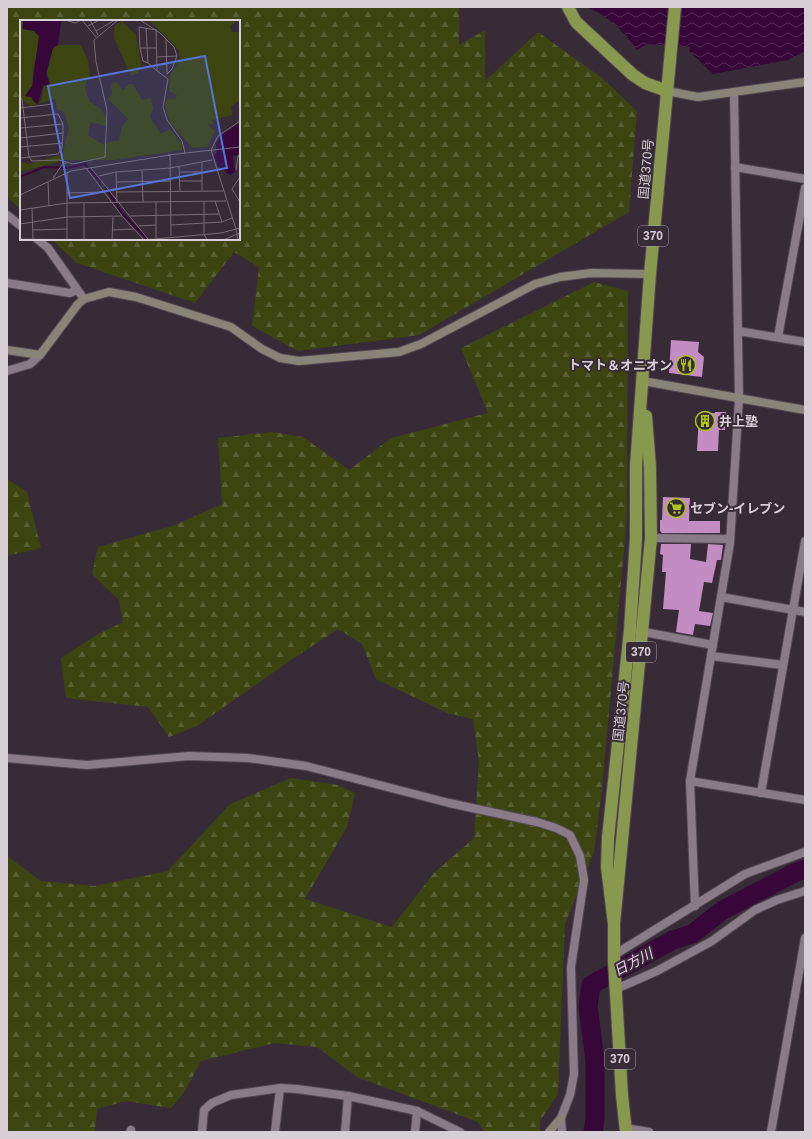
<svg xmlns="http://www.w3.org/2000/svg" width="812" height="1139" viewBox="0 0 812 1139" font-family="Helvetica,'Noto Sans JP',sans-serif">
<style>
.forest{fill:url(#forest-firs)}
.water{fill:url(#water-waves)}
.lines{fill:none;stroke-linecap:round;stroke-linejoin:round}
.river{stroke:#360738;stroke-width:19}
.building{fill:#c38cc3}
.street-casing{stroke:#534752;stroke-width:10}
.secondary-casing{stroke:#534752;stroke-width:10}
.highway-casing{stroke:#534752;stroke-width:14}
.street{stroke:#8a7b89;stroke-width:8}
.secondary{stroke:#8a8478;stroke-width:8}
.highway{stroke:#89984f;stroke-width:12}
.labels{text-anchor:middle;dominant-baseline:central;stroke-width:4;stroke-linejoin:round;paint-order:stroke}
.shield{fill:#382b38;stroke:#a79da7;stroke-width:1}
.shield-label{font-size:12px;font-weight:bold;fill:#d7ced6}
.street-label{font-size:13px;fill:#d7ced6;stroke:#382b38}
.poi-label{font-size:13px;font-weight:bold;fill:#d7ced6;stroke:#382b38;text-anchor:start}
.water-label{font-size:14px;font-style:italic;fill:#f8cbf8;stroke:#382b38}
.inset-river{fill:none;stroke:#360738;stroke-width:2}
.inset-road{fill:none;stroke:#786c77;stroke-width:1}
.view{fill:#5574d7;fill-opacity:0.15;stroke:#5574d7;stroke-width:2}
.inset-edge{fill:none;stroke:#d7ced6;stroke-width:2}
</style>
<defs>
<pattern id="forest-firs" width="22" height="20" patternUnits="userSpaceOnUse"><rect width="22" height="20" fill="#3c4510"/><path d="M5 1l3.5 6h-7zM16 11l3.5 6h-7z" fill="#575f32"/></pattern>
<pattern id="water-waves" width="16" height="10" patternUnits="userSpaceOnUse"><rect width="16" height="10" fill="#360738"/><path d="M0 5q4-4 8 0t8 0" fill="none" stroke="#522a54"/></pattern>
</defs>
<rect width="100%" height="100%" fill="#382b38"/>
<g class="forest">
<polygon points="7,7 459,7 459,45 485,30 485,81 538,32 602,78 637,111 629,212 419,335 298,351 252,326 259,267 234,252 195,303 77,263 51,239 239,239 239,21 21,21 21,210 7,196"/>
<polygon points="594,282 628,291 627,517 602,788 594,852 565,924 558,1094 540,1121 540,1132 485,1132 478,1122 357,1077 317,1047 275,1043 201,1061 183,1094 171,1108 126,1101 97,1109 95,1132 7,1132 7,856 41,881 94,886 168,871 230,804 291,778 338,785 355,793 347,827 305,899 392,927 434,873 474,838 479,762 473,719 447,713 376,679 362,644 338,629 288,662 197,726 169,737 148,707 66,698 61,658 98,634 123,622 119,600 92,574 98,547 175,525 222,504 218,438 272,432 303,437 349,470 391,438 488,413 461,348"/>
<polygon points="7,479 27,492 41,548 7,556"/>
</g>
<path class="water" d="M586 7H805V51L788 60 713 74 689 51 690 47 647 44 637 50C623 30 608 16 586 7Z"/>
<g class="lines">
<polyline class="river" points="593,1132 595,1119 595,1061 588,1006 591,985 673,940 692,934 723,910 794,873 805,869"/>
</g>
<g class="building">
<polygon points="671,340 699,342 698,352 704,357 702,377 669,373"/>
<polygon points="715,412 726,412 725,430 719,430 718,451 697,451 699,413 715,413"/>
<polygon points="663,497 690,498 689,521 720,521 720,533 662,533 660,531 660,520 662,520"/>
<polygon points="661,544 691,544 690,559 706,562 708,544 723,545 721,560 717,560 712,583 704,582 699,611 713,613 710,626 695,624 693,635 676,632 679,610 663,609 666,572 662,572 663,555 660,554"/>
</g>
<g class="lines">
<defs>
<g id="street">
<polyline points="735,167 805,179"/>
<polyline points="7,215 21,226"/>
<polyline points="37,239 48,248 84,299"/>
<polyline points="7,283 70,293 77,290"/>
<polyline points="738,331 805,342"/>
<polyline points="778,337 805,188"/>
<polyline points="7,371 30,364 40,355"/>
<polyline points="651,538 730,539"/>
<polyline points="721,597 805,612"/>
<polyline points="644,632 713,645"/>
<polyline points="711,656 783,665"/>
<polyline points="7,758 87,765 189,756 248,758 306,766 449,803 537,822 556,828 570,835 580,856 584,880 571,967 574,1074 570,1095 561,1118 562,1132"/>
<polyline points="690,781 805,800"/>
<polyline points="761,793 805,541"/>
<polyline points="695,906 690,781 730,543 739,399 734,92"/>
<polyline points="614,955 745,874 805,852"/>
<polyline points="616,989 657,971 712,941 755,910 777,900 805,891"/>
<polyline points="625,1128 649,1132"/>
<polyline points="130,1132 131,1130"/>
<polyline points="202,1132 204,1110 212,1103 231,1095 280,1088 297,1089 348,1096 417,1111 460,1132"/>
<polyline points="275,1132 280,1088"/>
<polyline points="345,1132 348,1096"/>
<polyline points="415,1132 417,1111"/>
<polyline points="771,1132 805,938"/>
</g>
<g id="secondary">
<polyline points="667,91 698,97 805,82"/>
<polyline points="7,350 40,355 78,304 84,299 109,292 136,297 231,327 262,349 280,358 299,361 399,352 421,344 535,284 560,277 591,273 650,274"/>
<polyline points="643,381 805,410"/>
<polyline points="549,1132 561,1118"/>
</g>
<g id="highway">
<polyline points="568,7 576,22 633,75 645,83 667,91"/>
<polyline points="614,924 607,867 608,838 630,630 636,538 636,466 650,274 675,7"/>
<polyline points="626,1132 622,1095 614,961 614,924 651,538 650,467 646,416"/>
</g>
</defs>
<use href="#street" class="street-casing"/>
<use href="#secondary" class="secondary-casing"/>
<use href="#highway" class="highway-casing"/>
<use href="#street" class="street"/>
<use href="#secondary" class="secondary"/>
<use href="#highway" class="highway"/>
</g>
<defs>
<symbol id="restaurant-ring" viewBox="-11 -11 22 22"><circle r="9.5" fill="#382b38" stroke="#acc612" stroke-width="1.5"/><path d="M-5-6h1v4h1v-4h1v4h1v-4h1v5L-1.5 .5V6h-2V.5L-5-1ZM5-6V6H3V1.5H1.5Q1.5-4 5-6Z" fill="#acc612"/></symbol>
<symbol id="building-ring" viewBox="-11 -11 22 22"><circle r="9.5" fill="#382b38" stroke="#acc612" stroke-width="1.5"/><path d="M-4-6H4V6H1V3H-1V6H-4ZM-2.5-4.3h1.7v1.8h-1.7ZM.8-4.3h1.7v1.8H.8ZM-2.5-1h1.7V.8h-1.7ZM.8-1h1.7V.8H.8Z" fill="#acc612"/></symbol>
<symbol id="supermarket-ring" viewBox="-11 -11 22 22"><circle r="9.5" fill="#382b38" stroke="#acc612" stroke-width="1.5"/><path d="M-6-5.5h2.5l.6 2H6L4.5 2H-2.5L-4.4-4H-6ZM-1.5 3.2a1.3 1.3 0 1 0 .1 0ZM3 3.2a1.3 1.3 0 1 0 .1 0Z" fill="#acc612"/></symbol>
</defs>
<g fill-rule="evenodd">
<use href="#restaurant-ring" x="675" y="354" width="22" height="22"/>
<use href="#building-ring" x="694" y="410" width="22" height="22"/>
<use href="#supermarket-ring" x="665" y="497" width="22" height="22"/>
</g>
<g class="labels">
<g class="shield">
<rect x="638" y="226" width="30" height="20" rx="3"/>
<rect x="626" y="642" width="30" height="20" rx="3"/>
<rect x="605" y="1049" width="30" height="20" rx="3"/>
</g>
<g class="shield-label">
<text x="653" y="236">370</text>
<text x="641" y="652">370</text>
<text x="620" y="1059">370</text>
</g>
<g class="street-label">
<text transform="translate(646 169) rotate(-85)">国道370号</text>
<text transform="translate(621 711) rotate(-84)">国道370号</text>
</g>
<g class="poi-label">
<text x="672" y="365" text-anchor="end">トマト＆オニオン</text>
<text x="719" y="421">井上塾</text>
<text x="690" y="508">セブン-イレブン</text>
</g>
<g class="water-label">
<text transform="translate(633 962) rotate(-28)">日方川</text>
</g>
</g>
<g transform="translate(20 20)">
<rect width="220" height="220" fill="#382b38"/>
<path d="M1 0 4 2 3 8 14 11 19 16 20 23 13 50V66L5 76 11 77 15 83 21 81 24 66 30 63 27 53 33 28 38 25H61L68 41 70 56 65 65 66 73 70 82 81 89 86 97V106L70 102 68 115 82 124 99 120 102 106 108 99 88 79 92 75 91 64 96 62 103 70 109 64H113L122 80 131 78 133 89 130 97 141 114 150 109 162 125V130L93 140H45L0 152V142L9 144 40 135 43 132 49 108 44 92 37 89 35 79 10 86 0 77ZM129 0H218L210 6 212 12H220V81L211 86 212 95 192 100 194 104 188 105 195 111 187 127 173 128 150 103 145 86 147 79H155L157 75 149 71 151 54 160 40 159 30ZM102 1 116 15 121 45 118 53 111 56 94 18V7Z" fill="#3c4510"/>
<path d="M3 0 44 1 41 2 38 25 33 28 26 54 30 64 23 66 18 84 15 83 11 77 5 76 12 66 19 16 14 11 3 9ZM220 103V134L213 136 215 152 210 155 198 146 194 136 197 132 196 125 200 116Z" fill="#360738"/>
<path class="inset-river" d="M0 157 24 147 47 148 65 144 81 162M85 167 102 193 127 219"/>
<path class="inset-road" d="M45 0 55 3 61 0M62 0 76 17M70 0 76 11M120 0 140 13 154 27 157 36 137 37M68 6 79 0M126 8 128 43 137 51M136 9 137 51 148 59 143 87 147 100 162 121 165 133M78 15 76 11 95 0M146 19 147 54M120 28 119 7 136 10M128 43 123 41 120 28H136M147 54 152 49 157 36M0 78 2 79 9 137 12 141 39 140 53 144 85 137 87 90 76 42 74 20 98 0M0 88 33 84M0 98 38 94 43 104V113L42 128 38 134 0 138M0 108 43 104M0 118 43 113M0 127 43 123M191 130 216 209 220 208M191 130 198 116 220 101M148 135 220 127M150 135 151 216M182 142V171M159 147 160 171M71 148 128 219M216 150 218 136 220 135M122 151 123 182M47 152V219M96 152 97 182M160 152H182M79 156 96 152 150 148 192 140M220 157 212 169 220 182M33 158 42 145 46 143M160 161H182M28 162 29 186M96 162 150 161M97 172 203 171M47 173 85 172M0 175 51 151 150 135M184 181V214L187 220M195 181 202 202 212 198M136 182V218M64 183V220M12 188 13 219M0 190 47 183 206 181M102 196 124 220M110 196 199 194M0 204 47 197 102 196 66 148M151 205 202 202M119 206 136 205M13 210 47 209M92 210 114 209M0 219 69 220M92 220 93 197M124 220 201 213 216 209 218 220M203 220 220 213"/>
<path class="view" d="M185 36 207 148 50 178 28 66Z"/>
<rect width="220" height="220" class="inset-edge"/>
</g>
<rect width="812" height="1139" fill="none" stroke="#d7ced6" stroke-width="16"/>
</svg>
